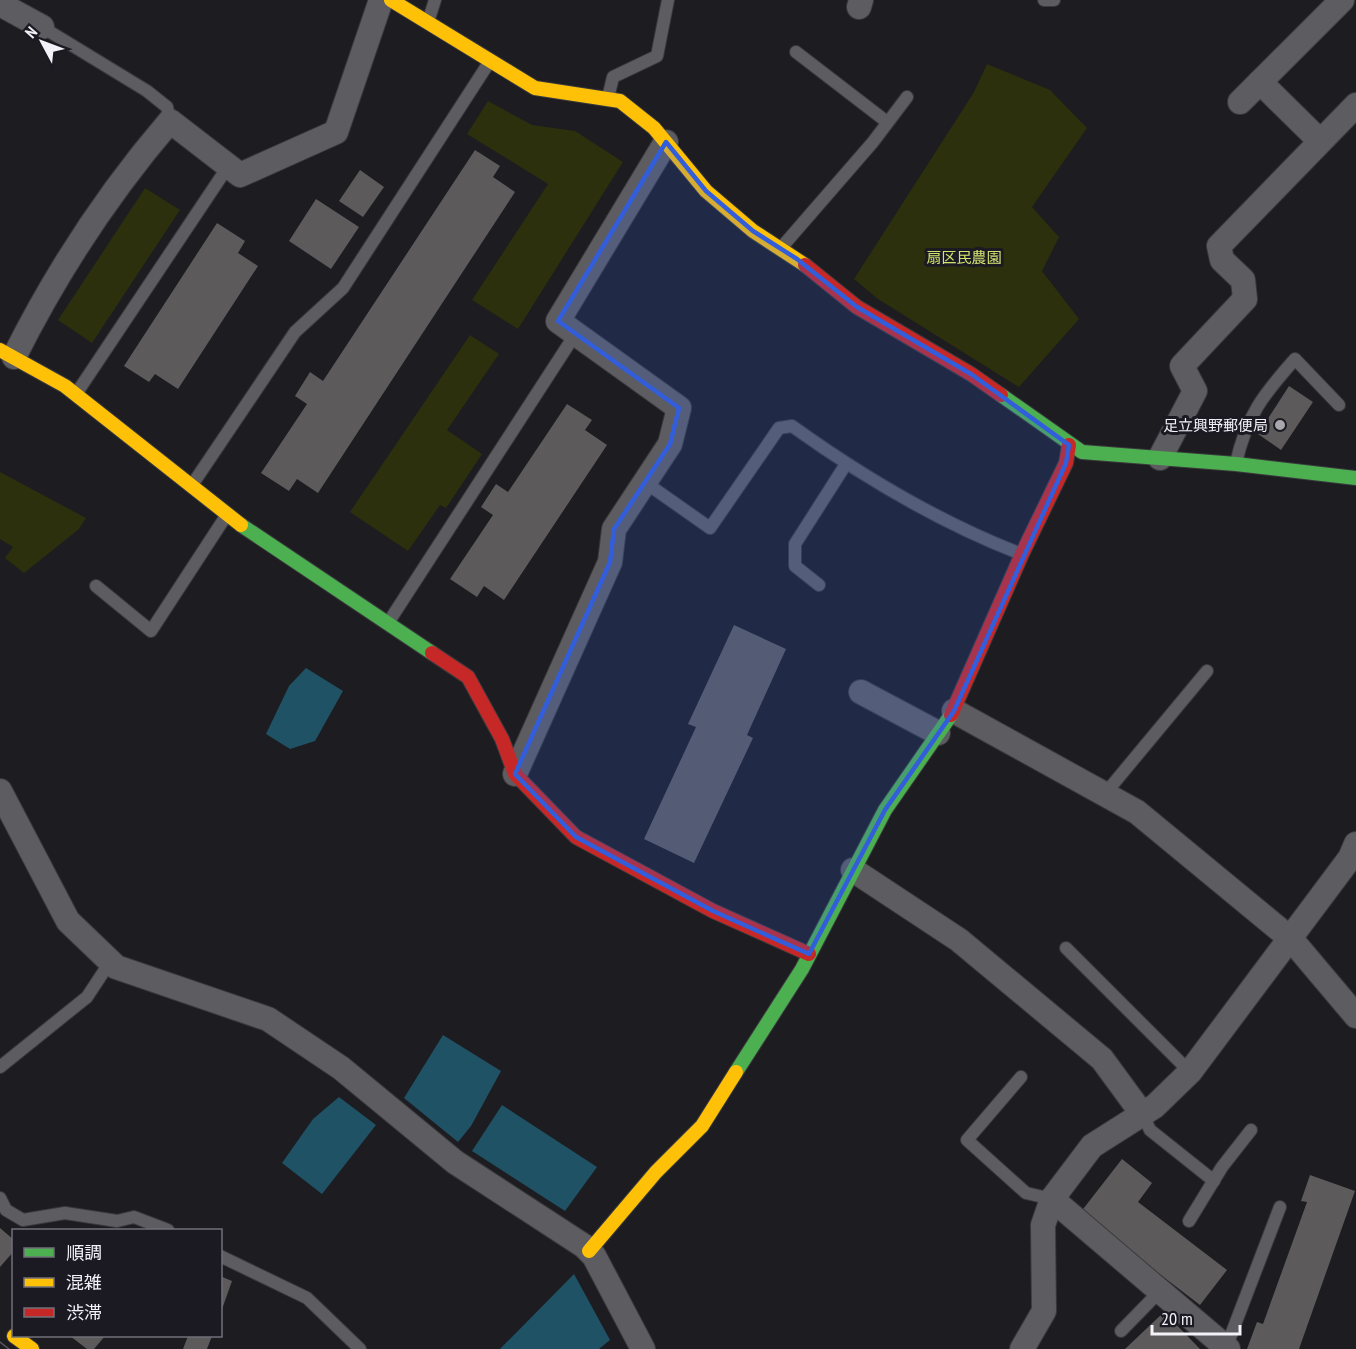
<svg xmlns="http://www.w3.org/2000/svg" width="1356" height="1349" viewBox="0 0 1356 1349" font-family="'PT Sans Narrow','Noto Sans JP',sans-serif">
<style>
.green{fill:#2c300d}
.water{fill:#205265}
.building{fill:#5d5a5b}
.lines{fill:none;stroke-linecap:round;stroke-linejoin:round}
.lane-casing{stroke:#3a3a3d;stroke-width:14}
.street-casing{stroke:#3a3a3d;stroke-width:26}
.fast-casing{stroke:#3a3a3d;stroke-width:16}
.slow-casing{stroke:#3a3a3d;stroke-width:16}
.jam-casing{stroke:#3a3a3d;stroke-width:16}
.lane{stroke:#5d5d61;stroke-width:12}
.street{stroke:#5d5d61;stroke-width:24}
.fast{stroke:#4caf50;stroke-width:14}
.slow{stroke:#ffc107;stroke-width:14}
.jam{stroke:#c62828;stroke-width:14}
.tram{stroke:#58585d;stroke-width:1.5}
.marked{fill:#325edb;fill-opacity:0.2;stroke:#325edb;stroke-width:4.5;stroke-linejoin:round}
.poi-dot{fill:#a8a7ad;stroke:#1b1a23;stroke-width:2}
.labels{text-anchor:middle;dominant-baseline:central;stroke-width:6;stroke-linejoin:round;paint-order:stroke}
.park-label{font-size:15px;fill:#d3e371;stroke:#1b1a23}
.poi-label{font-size:15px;fill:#f3f2f9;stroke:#1b1a23;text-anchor:end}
</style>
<rect width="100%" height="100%" fill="#1c1c21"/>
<g class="green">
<polygon points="987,64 1050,90 1087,128 1032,207 1059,237 1042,271 1079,319 1019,387 878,299 854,279 974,92"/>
<polygon points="488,101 532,125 575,131 623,162 518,329 472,300 548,184 467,134"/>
<polygon points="145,188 180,210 92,343 58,320"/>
<polygon points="470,335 499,354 447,430 482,454 446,508 440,505 408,551 350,512"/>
<polygon points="0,472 86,518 79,529 24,573 5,558 13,547 0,539"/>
</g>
<g class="water">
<polygon points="306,668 343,691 315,741 290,749 266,734 289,686"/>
<polygon points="443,1035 501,1071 471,1126 458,1142 404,1098"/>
<polygon points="339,1097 376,1125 322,1194 282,1163 313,1119"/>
<polygon points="502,1105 597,1167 565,1211 472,1151"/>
<polygon points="574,1274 610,1340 599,1349 500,1349"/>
</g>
<g class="building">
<polygon points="475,150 500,166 493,177 515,192 318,493 297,479 289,491 261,473 307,404 295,396 310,372 323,381"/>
<polygon points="360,170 384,187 363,217 339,201"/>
<polygon points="316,199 359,227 331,269 289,241"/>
<polygon points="217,223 245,241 238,253 258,266 178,389 155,374 149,382 124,366"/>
<polygon points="1289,386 1313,402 1281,450 1258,434"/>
<polygon points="567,404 592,420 585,430 607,445 504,600 484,586 477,597 450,579 493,515 481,507 496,484 508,492"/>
<polygon points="734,625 786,649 747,735 753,738 694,863 644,839 696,727 688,724"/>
<polygon points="1122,1159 1152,1183 1138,1202 1227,1270 1200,1305 1080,1213"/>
<polygon points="1310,1175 1355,1191 1299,1349 1247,1349 1257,1322 1263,1324 1307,1202 1301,1201"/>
<polygon points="0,1228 14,1240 14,1251 0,1267"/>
<polygon points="220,1276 232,1281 221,1312 220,1312"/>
<polygon points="1164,1312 1200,1349 1125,1349"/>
<polygon points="70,1336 105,1336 94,1349 87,1349"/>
<polygon points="188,1336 212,1336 207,1349 183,1349"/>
</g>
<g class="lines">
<defs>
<g id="lane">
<polyline points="1044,0 1054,0"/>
<polyline points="428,22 435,0"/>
<polyline points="42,27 147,91 167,107 170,121"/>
<polyline points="796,52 887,122"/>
<polyline points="608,98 613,77 657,56 668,0"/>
<polyline points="781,248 873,142 907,97"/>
<polyline points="76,394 227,168"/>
<path d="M1236 463C1247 415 1263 395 1295 359L1339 405"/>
<path d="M646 483 710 528 779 428 792 426C863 477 939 522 1021 554"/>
<polyline points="192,485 295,332 343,288 490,61"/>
<polyline points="819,585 795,566 795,544 846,464"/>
<polyline points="96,586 151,631 226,516"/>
<polyline points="388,623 576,333"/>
<polyline points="1104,795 1207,671"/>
<polyline points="1066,948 1190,1072"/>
<polyline points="0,1067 87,997 110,962"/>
<polyline points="1021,1077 967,1140 1026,1193 1052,1199"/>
<polyline points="1143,1115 1150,1130 1214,1181"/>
<polyline points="0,1198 6,1210 23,1220 65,1213 117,1221 134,1217 168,1230"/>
<polyline points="1189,1221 1222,1167 1251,1130"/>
<polyline points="220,1256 307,1298 360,1349"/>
<polyline points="1121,1331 1161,1290"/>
<polyline points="1226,1348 1280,1207"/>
</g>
<g id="street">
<polyline points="0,4 42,27"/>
<polyline points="859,7 861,0"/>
<polyline points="1260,82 1320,141"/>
<polyline points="1240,102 1342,0"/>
<path d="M14 357C56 273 109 192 170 121L240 175 336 132 381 0"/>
<polyline points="1160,458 1195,391 1182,366 1245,299 1243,280 1222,260 1219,246 1356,105"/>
<polyline points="861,692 938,733"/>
<polyline points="954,711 1137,812 1291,939 1356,1016"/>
<polyline points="515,774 610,562 614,529 670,444 679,408 558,321 666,142"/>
<polyline points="0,791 68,921 116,967 268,1019 341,1068 455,1162 584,1246 594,1256 643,1349"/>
<polyline points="853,870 959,940 1102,1059 1143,1115"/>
<polyline points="1052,1199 1228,1349"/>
<polyline points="1022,1349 1044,1311 1043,1225 1052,1199 1092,1146 1155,1106 1190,1072 1350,858 1356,844"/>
</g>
<g id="fast">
<polyline points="1001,395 1082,452 1236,464 1356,478"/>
<polyline points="241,525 432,653"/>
<polyline points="736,1072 802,969 885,810 951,715"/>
</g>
<g id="slow">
<polyline points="391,0 535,88 620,101 654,128 706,191 753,231 805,265"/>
<polyline points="0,350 65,386 241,525"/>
<polyline points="589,1251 656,1172 702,1126 736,1072"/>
<polyline points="14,1336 32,1349"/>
</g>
<g id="jam">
<polyline points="805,265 857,307 971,374 1001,395"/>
<polyline points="432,653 468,677 502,739 515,774 576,837 713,911 809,954"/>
<polyline points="951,715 1022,554 1066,463 1069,445"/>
</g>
</defs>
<use href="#lane" class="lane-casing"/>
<use href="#street" class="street-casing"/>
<use href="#fast" class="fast-casing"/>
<use href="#slow" class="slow-casing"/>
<use href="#jam" class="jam-casing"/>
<use href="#lane" class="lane"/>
<use href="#street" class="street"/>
<use href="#fast" class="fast"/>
<use href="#slow" class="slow"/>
<use href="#jam" class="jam"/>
<polyline class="tram" points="0,1342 9,1349"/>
</g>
<path class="marked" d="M666 142 706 191 753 231 797 259 857 307 971 374 1069 445 1066 463 954 711 885 810 809 954 713 911 576 837 515 774 610 562 614 529 670 444 679 408 558 321Z"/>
<circle class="poi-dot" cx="1280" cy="425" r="6"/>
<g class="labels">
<g class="park-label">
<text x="964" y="257">扇区民農園</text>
</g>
<g class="poi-label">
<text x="1268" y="425">足立興野郵便局</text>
</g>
</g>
<rect x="12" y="1229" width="210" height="108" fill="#1b1a23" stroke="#717079" stroke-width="1.5"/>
<rect x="24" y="1248" width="30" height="9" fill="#4caf50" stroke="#717079" stroke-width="1.5"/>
<text x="66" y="1259" font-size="18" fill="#f3f2f9">順調</text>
<rect x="24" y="1278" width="30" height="9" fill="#ffc107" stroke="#717079" stroke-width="1.5"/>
<text x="66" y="1289" font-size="18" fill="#f3f2f9">混雑</text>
<rect x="24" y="1308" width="30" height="9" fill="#c62828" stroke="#717079" stroke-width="1.5"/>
<text x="66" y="1319" font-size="18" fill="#f3f2f9">渋滞</text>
<g transform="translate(42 42) rotate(311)" stroke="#1b1a23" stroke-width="4.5" paint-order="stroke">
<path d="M0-4.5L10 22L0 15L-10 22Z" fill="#f3f2f9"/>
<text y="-9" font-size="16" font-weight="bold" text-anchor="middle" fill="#f3f2f9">N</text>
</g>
<path d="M1152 1325v9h88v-9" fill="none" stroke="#f3f2f9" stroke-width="3"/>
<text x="1161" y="1325" font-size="18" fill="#f3f2f9" stroke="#1b1a23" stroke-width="4.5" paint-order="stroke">20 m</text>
</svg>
